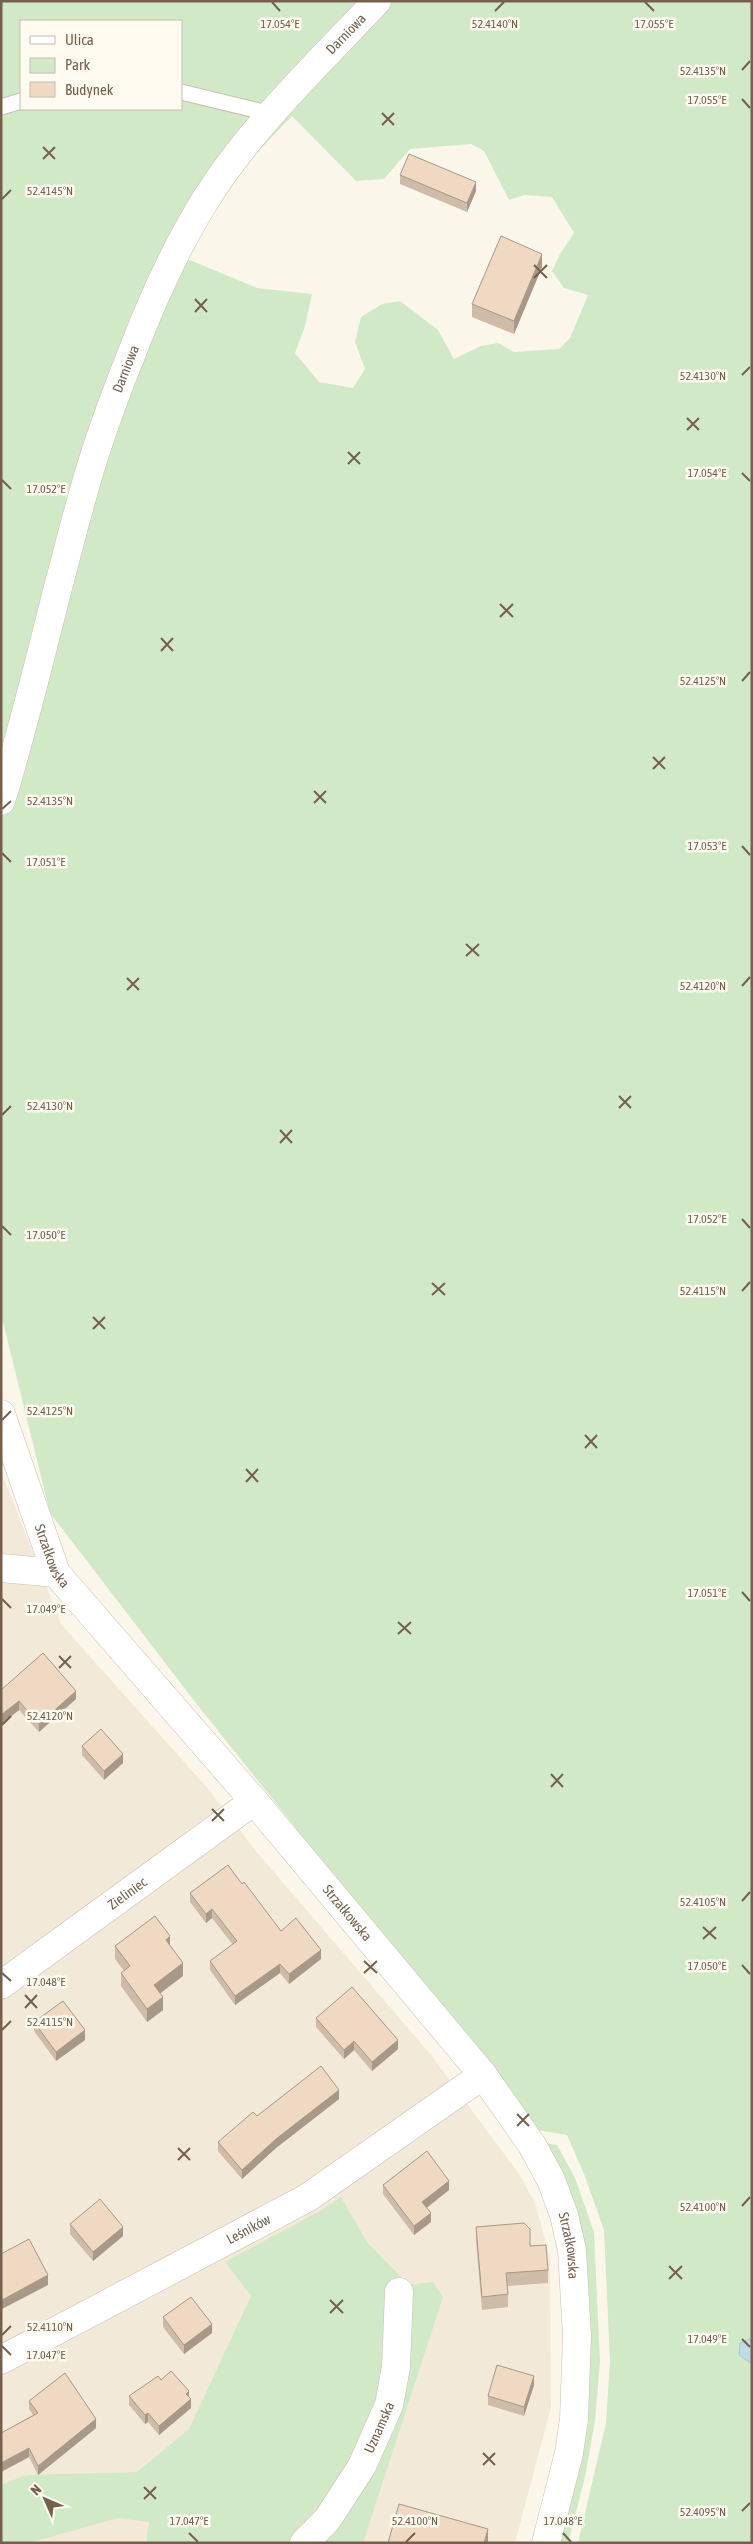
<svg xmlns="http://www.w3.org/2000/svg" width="753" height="2544" viewBox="0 0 753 2544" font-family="'Asap Condensed',sans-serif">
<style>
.residential{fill:#f3e9d8}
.green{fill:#d2e9c8;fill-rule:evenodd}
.water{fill:#bfdbe4;stroke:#a5cad6}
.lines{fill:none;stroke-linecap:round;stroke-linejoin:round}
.lane-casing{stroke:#cdbfb0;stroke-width:17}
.street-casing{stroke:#cdbfb0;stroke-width:29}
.lane{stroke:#fff;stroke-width:15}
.street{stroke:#fff;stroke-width:28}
.wall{fill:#cebba8}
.shaded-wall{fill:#a79888}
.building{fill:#efd9c3;stroke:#a79888}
.ticks{fill:none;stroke:#75604e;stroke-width:2}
.labels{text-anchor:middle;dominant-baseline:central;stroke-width:5;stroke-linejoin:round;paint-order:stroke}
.street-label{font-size:14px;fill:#75604e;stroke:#fefaf0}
.ticks-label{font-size:12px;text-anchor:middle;fill:#75604e;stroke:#fefaf0;stroke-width:5;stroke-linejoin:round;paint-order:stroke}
</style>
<rect width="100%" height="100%" fill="#fbf6ea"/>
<polygon class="residential" points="1,1471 61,1624 210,1791 255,1850 431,2055 519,2174 535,2203 550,2258 551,2407 515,2543 1,2543"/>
<g class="green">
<path d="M1 1H752V2338L740 2343 739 2355 752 2364V2543H578L606 2423 610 2361 604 2230 584 2174 567 2135 537 2130 199 1707 50 1513 1 1314ZM21 21H181V109H21ZM292 116 356 181 384 179 410 149 471 144 484 151 509 200 525 195 552 197 574 233 560 254 552 271 564 288 588 295 570 338 559 349 514 352 498 343 481 346 454 359 438 330 400 301 382 304 361 317 355 342 365 369 353 388 319 382 295 353 305 326 312 294 257 288 185 258 209 216 250 160Z"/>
<polygon points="545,2143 557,2145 575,2178 594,2232 600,2362 595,2421 585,2477 568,2543 557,2543 585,2412"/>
<polygon points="341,2197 367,2242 409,2285 433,2282 443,2297 363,2543 146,2543 149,2522 118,2518 29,2543 1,2543 1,2485 26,2475 137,2472 189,2429 251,2296 225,2262 320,2211"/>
</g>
<polygon class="water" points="752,2338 752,2364 739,2355 740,2343"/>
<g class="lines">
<defs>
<g id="lane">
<polyline points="181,92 272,114"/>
<polyline points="1,107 21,101"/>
</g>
<g id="street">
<path id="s1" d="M1 801C33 697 55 591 85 487 98 440 115 395 133 350 153 298 176 247 206 199 252 126 318 64 377 1"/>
<path id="s2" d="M1 1414 56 1573 254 1801 483 2075 532 2145 551 2180 564 2215 572 2250 577 2336 574 2419 569 2453 546 2543"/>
<polyline points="1,1568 56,1573"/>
<path id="s3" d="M1 1985 254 1801"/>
<path id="s4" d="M1 2360 307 2198 483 2075"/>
<path id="s5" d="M304 2543 327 2520 362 2466 389 2405 396 2367 399 2292"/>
</g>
</defs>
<use href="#lane" class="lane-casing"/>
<use href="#street" class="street-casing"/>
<use href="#lane" class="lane"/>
<use href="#street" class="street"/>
</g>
<g class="wall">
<polygon points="400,175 476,191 467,212 400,184"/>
<polygon points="542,267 514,334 472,317 472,304"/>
<polygon points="1,1690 76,1699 39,1732 19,1710 1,1724"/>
<polygon points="82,1746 123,1763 104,1780 82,1755"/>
<polygon points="242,1884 281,1931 321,1959 289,1984 280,1973 235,2005 210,1970 210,1961 233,1945 212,1918 206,1923 190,1902 190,1893"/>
<polygon points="115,1946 170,1946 183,1976 160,1993 163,2010 147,2022 121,1986 121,1973 124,1971 115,1959"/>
<polygon points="316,2018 398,2049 372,2071 354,2050 344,2059 316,2027"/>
<polygon points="34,2022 85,2040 56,2061 34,2031"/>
<polygon points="339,2099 276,2148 242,2179 218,2151 218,2142 257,2116"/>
<polygon points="383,2185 449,2190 427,2208 431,2222 414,2235 383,2194"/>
<polygon points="70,2224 123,2236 93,2261 70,2234"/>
<polygon points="476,2227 530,2246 548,2270 548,2283 508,2286 508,2307 482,2310 476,2241"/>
<polygon points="163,2317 212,2333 184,2354 163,2327"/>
<polygon points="161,2380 189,2397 191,2408 159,2435 148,2422 145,2424 129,2405 129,2396"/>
<polygon points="534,2385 524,2416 488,2405 488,2396"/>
<polygon points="29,2401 96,2428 38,2475 29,2457 1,2472 1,2433 33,2415 29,2409"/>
</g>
<g class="shaded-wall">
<polygon points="476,182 476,191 467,212 467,203"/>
<polygon points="542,254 542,267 514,334 514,321"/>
<polygon points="76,1691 76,1699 39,1732 39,1724"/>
<polygon points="19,1701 19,1710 1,1724 1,1715"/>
<polygon points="123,1754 123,1763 104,1780 104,1771"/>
<polygon points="212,1909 212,1918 206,1923 206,1914"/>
<polygon points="170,1936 170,1949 166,1940"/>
<polygon points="321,1950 321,1959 289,1984 289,1974"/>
<polygon points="183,1963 183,1976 154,1998 154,1985"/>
<polygon points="280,1964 280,1973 235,2005 235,1996"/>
<polygon points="163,1997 163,2010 147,2022 147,2009"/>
<polygon points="85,2030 85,2040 56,2061 56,2052"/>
<polygon points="398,2040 398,2049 372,2071 372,2062"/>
<polygon points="354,2041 354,2050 344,2059 344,2050"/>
<polygon points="339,2090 339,2099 276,2148 242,2179 242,2170 276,2139"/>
<polygon points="449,2181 449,2190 422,2211 422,2202"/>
<polygon points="431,2213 431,2222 414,2235 414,2226"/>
<polygon points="123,2227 123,2236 93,2261 93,2252"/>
<polygon points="48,2275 48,2285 2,2309 2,2300"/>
<polygon points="212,2324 212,2333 184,2354 184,2345"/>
<polygon points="534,2376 534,2385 524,2416 524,2407"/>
<polygon points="189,2391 189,2400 191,2399 191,2408 159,2435 159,2426"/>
<polygon points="148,2413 148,2422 145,2424 145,2415"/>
<polygon points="96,2419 96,2428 38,2475 38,2466"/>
<polygon points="29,2448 29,2457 1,2472 1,2463"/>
<polygon points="488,2529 488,2542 484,2543"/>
</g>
<g class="building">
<polygon points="409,154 476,182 467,203 400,175"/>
<polygon points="501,236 542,254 514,321 472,304"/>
<polygon points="43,1653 76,1691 39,1724 19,1701 1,1715 1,1690"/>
<polygon points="101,1729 123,1754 104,1771 82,1746"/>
<polygon points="228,1865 242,1884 244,1882 281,1931 296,1918 321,1950 289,1974 280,1964 235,1996 210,1961 237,1941 212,1909 206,1914 190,1893"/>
<polygon points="155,1916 170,1936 166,1940 183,1963 154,1985 163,1997 147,2009 121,1973 130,1966 115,1946"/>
<polygon points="352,1987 398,2040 372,2062 354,2041 344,2050 316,2018"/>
<polygon points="63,2001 85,2030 56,2052 34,2022"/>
<polygon points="321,2066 339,2090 276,2139 242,2170 218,2142 253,2112 257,2116"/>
<polygon points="427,2151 449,2181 422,2202 431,2213 414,2226 383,2185"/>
<polygon points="100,2199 123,2227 93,2252 70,2224"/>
<polygon points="524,2223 530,2229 530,2246 546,2245 548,2270 506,2273 508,2294 482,2297 476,2227"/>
<polygon points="29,2239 48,2275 2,2300 1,2298 1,2254"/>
<polygon points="191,2297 212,2324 184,2345 163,2317"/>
<polygon points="497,2365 534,2376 524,2407 488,2396"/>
<polygon points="171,2371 189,2391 186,2394 191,2399 159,2426 148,2413 145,2415 129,2396 158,2376 161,2380"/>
<polygon points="65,2373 96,2419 38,2466 29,2448 1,2463 1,2433 38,2413 29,2401"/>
<polygon points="399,2504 488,2529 484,2543 388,2543"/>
</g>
<path class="ticks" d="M272 2 280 11M645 2 654 11M495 11 504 2M742 70 750 61M742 99 750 108M382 113 394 125M382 125 394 113M43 147 55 159M43 159 55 147M2 199 11 190M534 265 547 278M534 278 547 265M195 299 207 312M195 312 207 299M742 375 750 367M687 418 699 430M687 430 699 418M348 452 360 464M348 464 360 452M742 473 750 481M2 480 11 489M500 604 513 617M500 617 513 604M161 638 173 651M161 651 173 638M742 681 750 672M653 757 665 769M653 769 665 757M314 791 326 803M314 803 326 791M2 809 11 801M742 846 750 855M2 853 11 862M466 944 479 956M466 956 479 944M127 978 139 990M742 986 750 977M127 990 139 978M619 1096 631 1108M619 1108 631 1096M2 1115 11 1106M280 1130 292 1143M280 1143 292 1130M742 1219 750 1228M2 1226 11 1235M432 1283 445 1295M742 1291 750 1282M432 1295 445 1283M93 1317 105 1329M93 1329 105 1317M2 1420 11 1411M585 1435 597 1448M585 1448 597 1435M246 1469 258 1482M246 1482 258 1469M742 1592 750 1601M2 1599 11 1608M398 1622 411 1634M398 1634 411 1622M59 1656 71 1668M59 1668 71 1656M2 1725 11 1716M551 1774 563 1787M551 1787 563 1774M212 1809 224 1821M212 1821 224 1809M742 1901 750 1892M703 1927 716 1939M703 1939 716 1927M364 1961 377 1973M742 1965 750 1974M2 1973 11 1981M364 1973 377 1961M25 1995 37 2008M25 2008 37 1995M2 2030 11 2021M517 2114 529 2126M517 2126 529 2114M178 2148 190 2160M178 2160 190 2148M742 2206 750 2197M669 2266 682 2279M669 2279 682 2266M330 2300 343 2313M330 2313 343 2300M2 2335 11 2326M742 2339 750 2347M2 2346 11 2355M483 2453 495 2465M483 2465 495 2453M144 2487 156 2499M144 2499 156 2487M742 2511 750 2503M189 2533 198 2542M563 2533 571 2542M406 2542 415 2533"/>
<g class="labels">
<g class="street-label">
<text stroke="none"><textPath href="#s1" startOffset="855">Darniowa</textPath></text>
<text stroke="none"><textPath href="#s1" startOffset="450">Darniowa</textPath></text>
<text stroke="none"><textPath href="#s2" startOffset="151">Strzałkowska</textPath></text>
<text stroke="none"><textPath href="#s3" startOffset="156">Zieliniec</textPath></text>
<text stroke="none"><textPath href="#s2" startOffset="616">Strzałkowska</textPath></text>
<text stroke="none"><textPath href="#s4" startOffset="280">Leśników</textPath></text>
<text stroke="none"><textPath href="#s2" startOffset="1021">Strzałkowska</textPath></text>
<text stroke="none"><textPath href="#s5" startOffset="139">Uznamska</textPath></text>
</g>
</g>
<g class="ticks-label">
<text x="280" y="28">17.054°E</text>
<text x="495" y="28">52.4140°N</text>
<text x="654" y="28">17.055°E</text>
<text x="703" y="75">52.4135°N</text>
<text x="707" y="104">17.055°E</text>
<text x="50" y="195">52.4145°N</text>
<text x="703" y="380">52.4130°N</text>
<text x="707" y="477">17.054°E</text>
<text x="46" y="493">17.052°E</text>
<text x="703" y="685">52.4125°N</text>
<text x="50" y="805">52.4135°N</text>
<text x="707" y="850">17.053°E</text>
<text x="46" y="866">17.051°E</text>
<text x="703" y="990">52.4120°N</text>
<text x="50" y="1110">52.4130°N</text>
<text x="707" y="1223">17.052°E</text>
<text x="46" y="1239">17.050°E</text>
<text x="703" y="1295">52.4115°N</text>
<text x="50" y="1415">52.4125°N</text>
<text x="707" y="1597">17.051°E</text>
<text x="46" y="1613">17.049°E</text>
<text x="50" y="1720">52.4120°N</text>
<text x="703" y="1906">52.4105°N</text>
<text x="707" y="1970">17.050°E</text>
<text x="46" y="1986">17.048°E</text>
<text x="50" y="2026">52.4115°N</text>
<text x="703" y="2211">52.4100°N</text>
<text x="50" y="2331">52.4110°N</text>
<text x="707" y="2343">17.049°E</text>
<text x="46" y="2359">17.047°E</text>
<text x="703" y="2516">52.4095°N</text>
<text x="189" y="2525">17.047°E</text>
<text x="415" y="2525">52.4100°N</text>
<text x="563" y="2525">17.048°E</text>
</g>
<rect width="753" height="2544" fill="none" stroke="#75604e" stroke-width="5"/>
<rect x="20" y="20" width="162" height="90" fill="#fefaf0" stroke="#c7bcaf"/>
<rect x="30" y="36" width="25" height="8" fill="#ffffff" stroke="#c7bcaf"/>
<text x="65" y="45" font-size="15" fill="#75604e">Ulica</text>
<rect x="30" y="58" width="25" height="15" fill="#d2e9c8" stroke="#c7bcaf"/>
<text x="65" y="70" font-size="15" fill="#75604e">Park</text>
<rect x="30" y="82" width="25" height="15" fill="#efd9c3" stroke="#c7bcaf"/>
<text x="65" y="95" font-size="15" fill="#75604e">Budynek</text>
<g transform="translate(45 2499) rotate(315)" stroke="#fefaf0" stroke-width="4" paint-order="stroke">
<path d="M0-4L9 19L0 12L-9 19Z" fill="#75604e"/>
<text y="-8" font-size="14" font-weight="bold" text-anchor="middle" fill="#75604e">N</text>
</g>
</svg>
